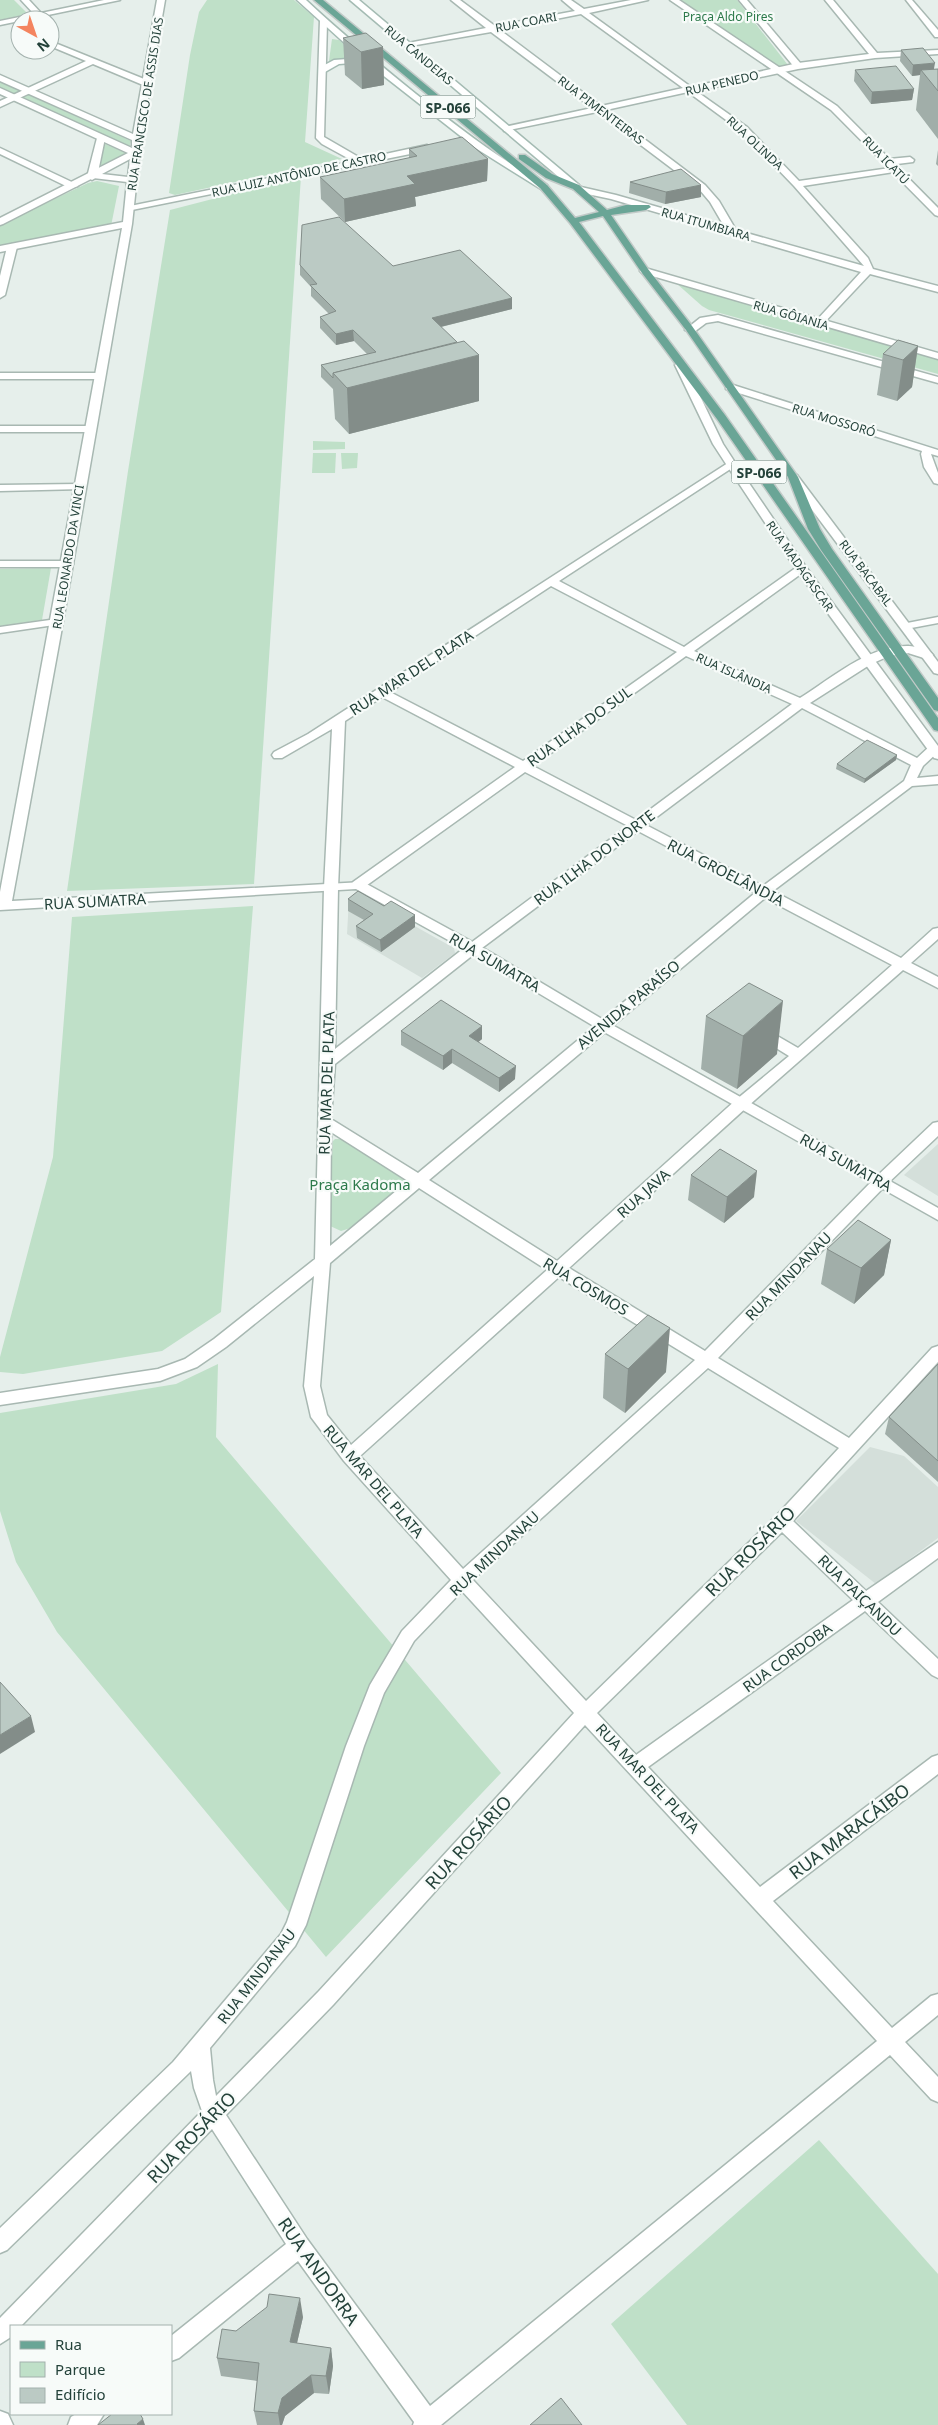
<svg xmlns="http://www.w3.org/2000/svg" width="938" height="2425" viewBox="0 0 938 2425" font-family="'Noto Sans',sans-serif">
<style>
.built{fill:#d4dfda}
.green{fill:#bfe0c8}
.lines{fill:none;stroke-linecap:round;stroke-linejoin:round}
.minor-casing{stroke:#a8b8b2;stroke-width:3}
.tertiary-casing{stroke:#a8b8b2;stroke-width:3}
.secondary-casing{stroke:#a4bbb3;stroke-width:3}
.primary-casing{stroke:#c2cac8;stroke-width:3}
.minor{fill:#fff;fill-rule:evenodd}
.tertiary{fill:#fff;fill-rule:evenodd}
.secondary{fill:#fff;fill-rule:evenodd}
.primary{fill:#6aa596;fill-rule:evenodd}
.wall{fill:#a1aea9}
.shaded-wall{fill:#838d89}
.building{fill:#bbcac4;stroke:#838d89}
.labels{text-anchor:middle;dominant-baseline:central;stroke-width:4.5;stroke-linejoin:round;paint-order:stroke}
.far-park-label{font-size:12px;fill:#2d7a4b;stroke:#f7fbf9}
.far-street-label{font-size:12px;fill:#24423a;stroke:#f7fbf9}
.shield{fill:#f7fbf9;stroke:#637a73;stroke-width:1}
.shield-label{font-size:14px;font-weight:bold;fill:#24423a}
.street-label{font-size:15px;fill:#24423a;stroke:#f7fbf9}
.park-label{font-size:15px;fill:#2d7a4b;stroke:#f7fbf9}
.near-street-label{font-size:18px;fill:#24423a;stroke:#f7fbf9}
</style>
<rect width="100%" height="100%" fill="#e6efeb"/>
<g class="built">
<polygon points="359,895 454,948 455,953 422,978 347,934 349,899"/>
<polygon points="938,1144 938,1196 904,1175"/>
<polygon points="870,1447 904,1456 938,1487 938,1538 876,1584 796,1521"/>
</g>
<g class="green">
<polygon points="0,0 14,0 28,14 0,20"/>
<polygon points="207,0 294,0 314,17 305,142 342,159 175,195 169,193 190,55 199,12"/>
<polygon points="677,0 737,0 788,65 776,68"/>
<polygon points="332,39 339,40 359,58 329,61"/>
<polygon points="0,82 131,141 129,148 0,87"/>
<polygon points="105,144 126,153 95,173"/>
<polygon points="301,176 254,884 67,891 128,471 170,210"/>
<polygon points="97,181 119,186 111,226 0,248 0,225 88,183"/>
<polygon points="676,283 938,358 938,374 709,310 702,306"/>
<polygon points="313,441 345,442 345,449 313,450"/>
<polygon points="313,453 336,453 335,473 312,473"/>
<polygon points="341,453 358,453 357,468 342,469"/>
<polygon points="51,568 42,620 0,626 0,569"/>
<polygon points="253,906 221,1312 162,1351 23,1374 0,1372 0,1357 53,1157 72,917"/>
<polygon points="335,1139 341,1139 407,1180 354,1227 341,1231 328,1225 333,1141"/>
<polygon points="218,1364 216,1437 501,1773 326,1957 57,1632 16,1562 0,1511 0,1413 176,1384"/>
<polygon points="819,2140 938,2274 938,2425 687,2425 611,2324"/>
</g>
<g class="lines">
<defs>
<g id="minor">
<polygon points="21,0 29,0 41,13 104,0 120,0 0,25 0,21 34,14"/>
<path d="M451 0H460L495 26 575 11 562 0H571L584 9 631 0H648L589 13 691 87 798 63 869 54 825 0H833L877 53 938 50V54L875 58 798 69 696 91 747 127 799 181 897 167V171L894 172 803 186 868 258 873 269 938 286V292L870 274 822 325H816V321L861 272 611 199 578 192 576 190 581 187 616 195 724 226 710 202 699 189 597 112 504 131V127L592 108 491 32 405 47V43H408L486 28ZM581 14 683 88 601 106 500 30ZM688 92 741 131 794 186 864 266 736 230 719 201 705 185 606 110Z"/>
<polygon points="906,0 912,0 938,30 938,37 935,37"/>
<polygon points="320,20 327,22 324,137 362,159 427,145 431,148 430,150 127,211 127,207 130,206 353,161 322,144 316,138"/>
<polygon points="50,41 149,81 150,83 143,85 93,64 0,107 0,101 86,61 50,46"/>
<polygon points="101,135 105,138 97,177 92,180 87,177 97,138"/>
<polygon points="0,148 76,184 78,186 70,188 0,154"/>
<polygon points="910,157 914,160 913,162 889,165 885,162 889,159"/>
<polygon points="12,244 17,247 5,295 0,298 0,276 7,247"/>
<polygon points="0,373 100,373 105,376 100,379 0,379"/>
<polygon points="730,384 938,450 938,456 931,454 938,473 938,484 934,483 924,467 921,454 922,451 726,389 726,385"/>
<polygon points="0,426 90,426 95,429 90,432 0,432"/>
<path d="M731 461 735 462V466L559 581 684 647 797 567H805V571L694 651 800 698C832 678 869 645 909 646 916 646 924 650 931 653L933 655 931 657 927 659 908 653 889 656 871 664 810 703 917 758 930 746H938V752L923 766 917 778 938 776V784L912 786 773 891 901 958 933 929 938 928V939L911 963 938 977V988L903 970 747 1107 569 1268 705 1351 876 1177 933 1123 938 1122V1136L886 1185 718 1358 849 1438 932 1348 938 1346V1362L793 1521 866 1591 938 1542V1558L878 1602 938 1659V1678L932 1675 865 1611 648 1767 760 1887 932 1757 938 1755V1774L773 1901 892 2028 931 1996 938 1994V2015L905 2042 938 2077V2102L931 2099 890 2055 441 2425H413L414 2422 298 2261 179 2358 171 2361V2336L286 2244 212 2129 21 2326H11V2337L0 2344V2318L202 2111 194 2088 191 2071 7 2250 0 2253V2228L173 2062 281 1934 287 1922 346 1746 370 1685 402 1631 451 1580 344 1461 311 1417 304 1386 314 1276 226 1347 197 1367 160 1381 0 1405V1393L158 1369 185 1359 214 1339 315 1259 324 888 332 729 282 758H274L272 755 274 752 308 734ZM551 586 677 652 523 761 390 692ZM686 656 792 704 636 820 533 766ZM382 697 515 767 353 882 351 885 353 888H363L525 772 628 826 468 945 335 1049 338 888 345 721ZM802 708 911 765 904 781 763 886 646 825ZM638 831 755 893 418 1173 331 1119 335 1064 478 951ZM765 898 892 965 798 1048 767 1030H757L755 1033 757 1036 789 1056 737 1099 557 1261 429 1180ZM331 1132 408 1181 330 1246ZM419 1188 547 1270 351 1445 327 1415 320 1386 330 1263ZM559 1277 695 1360 463 1569 360 1456ZM708 1368 839 1448 776 1516 586 1701 473 1580ZM782 1532 853 1600 636 1755 597 1713ZM462 1591 574 1713 319 1991 216 2096 213 2080 210 2048 295 1946 306 1925 364 1746 384 1693 414 1641ZM585 1725 877 2041 430 2406 307 2239 226 2115 333 2005Z"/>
<polygon points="79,484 84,487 83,489 0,491 0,485"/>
<polygon points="0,561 67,561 73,564 67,567 0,567"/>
<polygon points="938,617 938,623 906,629 900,626 902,624"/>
<polygon points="57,619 61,620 61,624 0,633 0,627"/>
<polygon points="0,2411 8,2414 13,2425 0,2425"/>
<polygon points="76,2414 104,2414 97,2425 68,2425 71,2417"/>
</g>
<g id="tertiary">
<path d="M157 0H165L141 139 132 224 61 633 12 901 363 882 478 945 607 1022 938 1208V1220L597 1028 468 951 356 889 0 910V892L122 228 0 252V246L123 222 127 182 93 178 3 224 0 225V218L128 153 0 94V88L132 148V140L0 81V75L133 134ZM130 159 128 177 102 174Z"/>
<polygon points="670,0 679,0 837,106 938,208 938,216 935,215 831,110"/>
<polygon points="739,0 747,0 801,64 801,68 795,68"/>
<polygon points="645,268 938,353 938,359 642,273 640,271"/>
<polygon points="718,315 938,377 938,383 718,321 706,323 694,332 685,330 700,318"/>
<polygon points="680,362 685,365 723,444 736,464 806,567 938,746 938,759 934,758 797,571 726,464 713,444 675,365"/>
<polygon points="793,474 797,475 938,662 938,674 934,673 789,479 789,475"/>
</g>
<g id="secondary">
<path d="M297 0H306C341 33 378 63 416 94 458 127 500 160 547 185V189H541L477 149 366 62 339 64 325 72H319V68L334 60 361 58Z"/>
<polygon points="350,0 359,0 579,185 579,189 573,189"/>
</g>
<polygon id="primary" points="314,0 323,0 547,185 575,218 599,212 573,189 546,178 519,159 519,155 525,155 552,174 579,185 607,210 626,205 649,205 651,207 646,210 611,215 648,269 692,326 798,477 820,529 832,549 938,698 938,711 934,710 821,550 808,529 788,477 686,330 642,273 603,216 579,222 725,415 938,718 938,731 934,730 717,419 570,223 541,189"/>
</defs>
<use href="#minor" class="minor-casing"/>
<use href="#tertiary" class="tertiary-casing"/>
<use href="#secondary" class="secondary-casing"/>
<use href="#primary" class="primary-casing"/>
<use href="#minor" class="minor"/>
<use href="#tertiary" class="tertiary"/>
<use href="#secondary" class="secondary"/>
<use href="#primary" class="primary"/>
</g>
<g class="wall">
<polygon points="343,38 383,47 384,85 362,89 345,75"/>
<polygon points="901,50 934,69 938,69 938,139 916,110 920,75 912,76 900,61"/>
<polygon points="855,70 914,89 912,100 871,104 854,81"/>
<polygon points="409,149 488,159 487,181 415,197 416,206 345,222 321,199 320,177 409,158"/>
<polygon points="938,150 938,166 936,164"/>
<polygon points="630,182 701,185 701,197 665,204 629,193"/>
<polygon points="300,265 393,266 512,298 512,309 441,327 479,401 349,434 335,419 333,389 321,377 321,365 367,354 354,341 336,345 320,328 320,317 329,314 311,296 311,287 300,275"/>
<polygon points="918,346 912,387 897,401 877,395 883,354"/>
<polygon points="897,755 896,760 864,783 836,769 837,764"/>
<polygon points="348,899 384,906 415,915 415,927 381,952 357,938 356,926 364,920 348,911"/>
<polygon points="706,1016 777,1054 737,1089 701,1069"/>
<polygon points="482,1026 482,1039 478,1042 515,1079 499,1092 452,1063 443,1070 401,1045 401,1031"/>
<polygon points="691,1175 754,1197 724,1223 688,1200"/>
<polygon points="891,1240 884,1275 854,1304 821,1284 827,1249"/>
<polygon points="605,1354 666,1372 625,1413 603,1398"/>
<polygon points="938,1364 938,1482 885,1434 889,1417"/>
<polygon points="303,2317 297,2343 331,2348 333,2366 329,2394 314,2393 285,2416 282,2425 257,2425 254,2411 257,2381 221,2376 217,2358 236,2331"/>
</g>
<g class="shaded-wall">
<polygon points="383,47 384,85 362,89 361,52"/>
<polygon points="935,63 933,74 921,70 920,75 912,76 913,65"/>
<polygon points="914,89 912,100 871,104 872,92"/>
<polygon points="488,159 487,181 415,197 416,206 345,222 344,199 407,176"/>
<polygon points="701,185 701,197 665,204 666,192"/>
<polygon points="512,298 512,309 432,329 432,318"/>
<polygon points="353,330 354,341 336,345 336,334"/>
<polygon points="918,346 912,387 897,401 903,360"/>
<polygon points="479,355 479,401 349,434 347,388"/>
<polygon points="897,755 896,760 864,783 865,779"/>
<polygon points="415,915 415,927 381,952 380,940"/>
<polygon points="783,1001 777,1054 737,1089 743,1036"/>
<polygon points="482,1026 482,1039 469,1050 469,1036"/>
<polygon points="452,1049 452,1063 443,1070 443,1056"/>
<polygon points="516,1066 515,1079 499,1092 499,1078"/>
<polygon points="757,1171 754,1197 724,1223 727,1197"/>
<polygon points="891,1240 884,1275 854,1304 861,1268"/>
<polygon points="670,1328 666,1372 625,1413 628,1369"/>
<polygon points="31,1716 35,1732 0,1754 0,1735"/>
<polygon points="300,2298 303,2317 293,2360 290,2342"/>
<polygon points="331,2348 333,2366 329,2394 326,2376"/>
<polygon points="311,2375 314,2393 285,2416 282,2425 280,2425 278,2413 282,2398"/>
<polygon points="143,2419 145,2425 137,2425 137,2424"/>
</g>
<g class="building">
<polygon points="366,33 383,47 361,52 343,38"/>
<polygon points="923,48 935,63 913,65 901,50"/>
<polygon points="896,66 914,89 872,92 855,70"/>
<polygon points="938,69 938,91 921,70"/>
<polygon points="462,137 488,159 407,176 415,184 344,199 320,177 417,156 409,149"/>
<polygon points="681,169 701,185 666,192 630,182"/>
<polygon points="339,217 393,266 460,250 512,298 432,318 457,342 333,373 333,378 321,365 376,352 353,330 336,334 320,317 336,311 310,285 317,284 300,265 302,225"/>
<polygon points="898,340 918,346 903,360 883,354"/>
<polygon points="464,341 479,355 347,388 333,373"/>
<polygon points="867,740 897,755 865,779 837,764"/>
<polygon points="358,891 384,906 391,901 415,915 380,940 356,926 373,914 348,899"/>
<polygon points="749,983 783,1001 743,1036 706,1016"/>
<polygon points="441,1000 482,1026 469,1036 516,1066 499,1078 452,1049 443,1056 401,1031"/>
<polygon points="720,1149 757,1171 727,1197 691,1175"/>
<polygon points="858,1220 891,1240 861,1268 827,1249"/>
<polygon points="648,1315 670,1328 628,1369 605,1354"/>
<polygon points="938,1364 938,1461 889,1417"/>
<polygon points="0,1682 31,1716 0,1735"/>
<polygon points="269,2294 300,2298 290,2342 331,2348 326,2376 311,2375 282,2398 278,2413 254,2411 259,2363 217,2358 222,2329 236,2331 267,2307"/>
<polygon points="561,2398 582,2425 530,2425"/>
<polygon points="112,2414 140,2414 143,2419 137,2424 138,2425 98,2425"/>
</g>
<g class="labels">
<g class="far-park-label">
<text x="728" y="16">Praça Aldo Pires</text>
</g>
<g class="far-street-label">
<text transform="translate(526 22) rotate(-11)">RUA COARI</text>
<text transform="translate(419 55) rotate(40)">RUA CANDEIAS</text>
<text transform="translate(722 83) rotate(-13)">RUA PENEDO</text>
<text transform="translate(145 104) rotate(-81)">RUA FRANCISCO DE ASSIS DIAS</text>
<text transform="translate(601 110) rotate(37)">RUA PIMENTEIRAS</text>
<text transform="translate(755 143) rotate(43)">RUA OLINDA</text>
<text transform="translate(886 160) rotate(46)">RUA ICATÚ</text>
<text transform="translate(299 174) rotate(-12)">RUA LUIZ ANTÔNIO DE CASTRO</text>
<text transform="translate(706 224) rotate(16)">RUA ITUMBIARA</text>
<text transform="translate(791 315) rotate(16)">RUA GÔIANIA</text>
<text transform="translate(834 420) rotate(17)">RUA MOSSORÓ</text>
<text transform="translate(68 557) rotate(-81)">RUA LEONARDO DA VINCI</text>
<text transform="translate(800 566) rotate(55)">RUA MADAGASCAR</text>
<text transform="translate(866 573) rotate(53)">RUA BACABAL</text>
<text transform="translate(734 673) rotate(24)">RUA ISLÂNDIA</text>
</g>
<g class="shield">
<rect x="420.5" y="95.5" width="55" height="23" rx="4"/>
<rect x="731.5" y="460.5" width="55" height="23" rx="4"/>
</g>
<g class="shield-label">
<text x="448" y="107">SP-066</text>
<text x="759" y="472">SP-066</text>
</g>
<g class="street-label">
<text transform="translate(411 672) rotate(-33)">RUA MAR DEL PLATA</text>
<text transform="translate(579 726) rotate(-36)">RUA ILHA DO SUL</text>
<text transform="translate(594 857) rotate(-37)">RUA ILHA DO NORTE</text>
<text transform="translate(726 872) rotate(27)">RUA GROELÂNDIA</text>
<text transform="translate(95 901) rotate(-3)">RUA SUMATRA</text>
<text transform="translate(495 962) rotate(30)">RUA SUMATRA</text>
<text transform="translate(628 1004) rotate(-40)">AVENIDA PARAÍSO</text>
<text transform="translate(326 1083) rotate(-88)">RUA MAR DEL PLATA</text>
<text transform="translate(846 1162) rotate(29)">RUA SUMATRA</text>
<text transform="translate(643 1193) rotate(-42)">RUA JAVA</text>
<text transform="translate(788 1276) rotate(-46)">RUA MINDANAU</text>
<text transform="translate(586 1286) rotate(31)">RUA COSMOS</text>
<text transform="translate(374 1481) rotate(49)">RUA MAR DEL PLATA</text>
<text transform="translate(494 1553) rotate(-43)">RUA MINDANAU</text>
<text transform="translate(860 1595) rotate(44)">RUA PAIÇANDU</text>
<text transform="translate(787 1657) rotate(-36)">RUA CORDOBA</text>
<text transform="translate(648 1778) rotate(47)">RUA MAR DEL PLATA</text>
<text transform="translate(256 1976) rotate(-52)">RUA MINDANAU</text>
</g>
<g class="park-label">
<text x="360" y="1184">Praça Kadoma</text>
</g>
<g class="near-street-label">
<text transform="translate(750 1551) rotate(-45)">RUA ROSÁRIO</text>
<text transform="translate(849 1831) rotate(-37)">RUA MARACÁIBO</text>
<text transform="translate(468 1842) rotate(-48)">RUA ROSÁRIO</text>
<text transform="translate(191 2137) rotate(-46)">RUA ROSÁRIO</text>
<text transform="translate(319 2271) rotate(55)">RUA ANDORRA</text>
</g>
</g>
<rect x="10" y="2325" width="162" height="90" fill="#f7fbf9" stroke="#a3b1ad"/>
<rect x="20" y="2341" width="25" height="8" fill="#6aa596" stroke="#a3b1ad"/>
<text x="55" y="2350" font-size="15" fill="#24423a">Rua</text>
<rect x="20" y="2362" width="25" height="15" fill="#bfe0c8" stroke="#a3b1ad"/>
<text x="55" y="2375" font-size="15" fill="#24423a">Parque</text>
<rect x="20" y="2388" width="25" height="15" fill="#bbcac4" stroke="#a3b1ad"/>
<text x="55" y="2400" font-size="15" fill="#24423a">Edifício</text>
<g transform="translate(35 35) rotate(140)"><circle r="24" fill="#f7fbf9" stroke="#a3b1ad"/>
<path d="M0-4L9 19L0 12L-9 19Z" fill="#f4845f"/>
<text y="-8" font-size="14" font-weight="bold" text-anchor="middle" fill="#24423a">N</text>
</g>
</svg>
